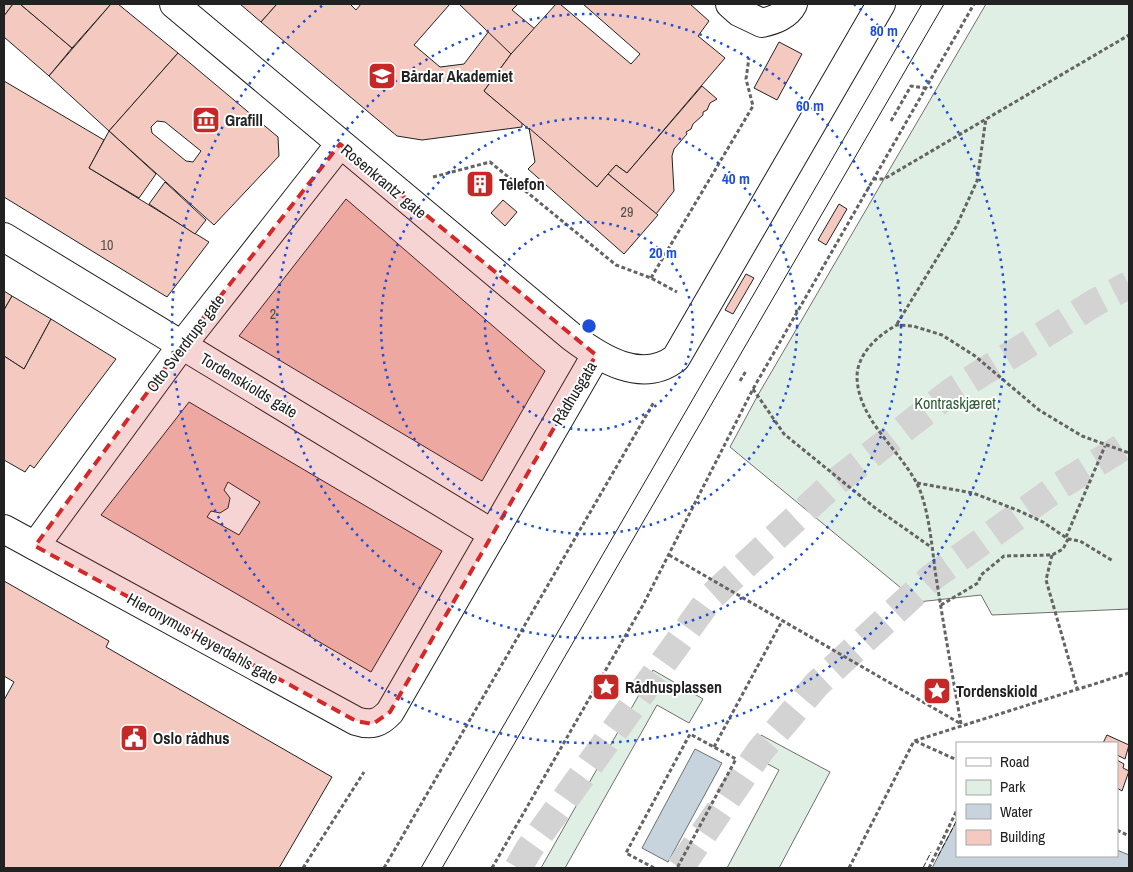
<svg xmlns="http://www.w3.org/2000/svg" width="1133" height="872" viewBox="0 0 1133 872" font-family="'Archivo Narrow',sans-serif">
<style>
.green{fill:#e0efe3;stroke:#6f6f6f}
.water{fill:#c7d3dd;stroke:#6f6f6f}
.building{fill:#f3c9c0;stroke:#222;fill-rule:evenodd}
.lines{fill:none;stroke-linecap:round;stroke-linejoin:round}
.highway-tunnel{stroke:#d3d3d3;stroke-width:28;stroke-dasharray:28 14;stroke-linecap:butt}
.minor-casing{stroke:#222;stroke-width:30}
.path{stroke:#646464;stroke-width:3;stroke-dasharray:4 2.5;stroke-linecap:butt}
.minor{stroke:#fff;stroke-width:28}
.tram{stroke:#222;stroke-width:1}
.fence{stroke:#222;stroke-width:1;stroke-dasharray:6 2.5;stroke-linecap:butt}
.marked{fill:#d62828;fill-opacity:0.2;stroke:#d62828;stroke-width:4;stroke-dasharray:10 6;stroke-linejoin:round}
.ring{fill:none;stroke:#1d4ed8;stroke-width:2.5;stroke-dasharray:2.5 5}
.labels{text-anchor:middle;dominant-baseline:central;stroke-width:4;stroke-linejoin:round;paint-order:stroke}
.number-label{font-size:14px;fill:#564c4a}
.poi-label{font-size:16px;font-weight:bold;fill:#222;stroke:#fff;text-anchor:start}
.street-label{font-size:16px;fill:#222;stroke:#fff}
.park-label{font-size:16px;fill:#2f5e38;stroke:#fff}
.centre{fill:#1d4ed8;stroke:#fff;stroke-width:2.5}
.ring-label{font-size:15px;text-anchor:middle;font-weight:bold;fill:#1d4ed8;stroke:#fff;stroke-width:4;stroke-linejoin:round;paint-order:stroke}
</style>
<rect width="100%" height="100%" fill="#fff"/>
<g class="green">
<polygon points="986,4 1129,4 1129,609 992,615 981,595 918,602 730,447 758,395"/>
<polygon points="653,670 703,699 689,723 657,705 565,868 541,868"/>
<polygon points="761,735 830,772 779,868 727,868 779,770 751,755"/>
</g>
<g class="water">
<polygon points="695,749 722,763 668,862 642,848"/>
<polygon points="957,820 957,856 1117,856 1117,850 1129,855 1129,868 932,868"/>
</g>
<g class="building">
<polygon points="4,4 13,4 4,16"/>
<polygon points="13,4 20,4 72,48 49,76 4,37 4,16"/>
<polygon points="20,4 111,4 72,48"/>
<polygon points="111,4 118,4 178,53 109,131 49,76"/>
<polygon points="240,4 277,4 261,22"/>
<polygon points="277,4 350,4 356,10 361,4 450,4 414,45 440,67 464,64 489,31 511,54 484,91 522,123 522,127 422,140 397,136 261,22"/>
<polygon points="459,4 518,4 512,10 535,29 511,54"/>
<polygon points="556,4 560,4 631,64 640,54 583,4 690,4 709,21 698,36 725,58 627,173 616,165 597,187 484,91 511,54"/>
<polygon points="779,42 802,54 777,100 754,88"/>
<path d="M178 53 278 137 279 156 214 225 109 131ZM157 121 165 122 201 151 193 162 186 161 152 133 151 127Z"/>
<polygon points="4,81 104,140 89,168 209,242 167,297 4,197"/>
<polygon points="702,86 717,99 710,103 707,110 703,112 703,115 693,124 691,129 686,132 687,134 674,149 672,156 674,191 656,214 608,174 616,165 627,173"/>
<polygon points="529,128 597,187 608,174 658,215 624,254 528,169 535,162"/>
<polygon points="109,131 156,174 139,198 89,168"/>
<polygon points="165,182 206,220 195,234 149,204"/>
<polygon points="346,199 545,371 482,481 239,336"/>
<polygon points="503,200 517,212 505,226 491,213"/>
<polygon points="839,204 847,209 826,245 818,240"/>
<polygon points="746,274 754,278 733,314 725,310"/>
<polygon points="4,291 12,296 4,310"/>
<polygon points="12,296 51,319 24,369 4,356 4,310"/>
<polygon points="51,319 116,359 34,468 30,465 25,472 4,460 4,356 24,369"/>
<path d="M189 402 442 551 371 672 101 515ZM228 482 260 502 239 535 207 517 211 511 220 513 228 508 230 498 224 490Z"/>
<polygon points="4,581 109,641 106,647 332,777 279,868 4,868 4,700 14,682 4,676"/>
<polygon points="1107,735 1129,745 1125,759 1117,755 1117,743 1103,743"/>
<polygon points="1117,760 1124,764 1123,768 1129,771 1122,791 1117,788"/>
</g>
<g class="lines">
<g class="highway-tunnel">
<polyline points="518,868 529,849 710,598 832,485 951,392 1096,302 1129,285"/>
<polyline points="680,868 760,751 817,684 931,578 1061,485 1129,443"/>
</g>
<defs>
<g id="minor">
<path d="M174 4 572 337C600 358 642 385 676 358L881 4"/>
<path d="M730 4 739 12 762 23C774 20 787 16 793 4"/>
<polyline points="4,237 493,534"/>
<path d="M4 529 356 721C371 726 380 723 390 712L596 355"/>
<polyline points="35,546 182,345 340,144"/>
</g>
</defs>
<use href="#minor" class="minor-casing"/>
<g class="path">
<polyline points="891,121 911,86 925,88"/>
<polyline points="433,177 490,162 616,265 651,278 677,292"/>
<polyline points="873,179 884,179 1129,35"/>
<polyline points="651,278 753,106 746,79 749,58"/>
<polyline points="897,324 956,227 977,181 986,118"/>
<polyline points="740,381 746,371"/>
<polyline points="753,389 784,434 874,507 931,547"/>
<polyline points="917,483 973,493 1017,510 1043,522 1068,539 1080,541 1113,561"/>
<polyline points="1066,537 1105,446"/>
<polyline points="669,555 961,724"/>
<polyline points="1052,555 1046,580 1077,688"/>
<polyline points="941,605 978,583 981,575 1004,556 1052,555 1063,549 1068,539"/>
<path d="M961 724C952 673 943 622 935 570 932 546 928 503 916 482 898 448 858 419 857 377 857 354 878 335 897 325L913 326 942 335 975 356 1039 410 1082 436 1129 453"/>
<polyline points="915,741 957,760"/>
<polyline points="714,747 782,621"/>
<polyline points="1117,830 1129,836"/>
<polyline points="303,868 364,772"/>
<polyline points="384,868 654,402"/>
<polyline points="492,868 643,605 753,389 974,4"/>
<polyline points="654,868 626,853 690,734 736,759 677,868"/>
<polyline points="849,868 914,741 1129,673"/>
<polyline points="929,868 957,810"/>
</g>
<use href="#minor" class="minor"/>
<g class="tram">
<polyline points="421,868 922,4"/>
<polyline points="442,868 944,4"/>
</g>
<g class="fence">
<polyline points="938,856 957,820"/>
<polyline points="923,868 931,852"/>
</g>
</g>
<path class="marked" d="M340 144 596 355 390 712 373 724 356 721 35 546 182 345Z"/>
<g class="ring">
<circle cx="589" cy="326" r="104"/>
<circle cx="589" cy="326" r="208"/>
<circle cx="589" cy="326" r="312"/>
<path d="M854 4A417 417 0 1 1 324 4"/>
</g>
<defs>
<symbol id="school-square" viewBox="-11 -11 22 22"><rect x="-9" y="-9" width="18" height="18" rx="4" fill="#c62828" stroke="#fff"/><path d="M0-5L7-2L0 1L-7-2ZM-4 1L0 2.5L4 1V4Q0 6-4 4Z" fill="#fff"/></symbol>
<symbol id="museum-square" viewBox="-11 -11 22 22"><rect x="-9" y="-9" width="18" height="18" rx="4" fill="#c62828" stroke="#fff"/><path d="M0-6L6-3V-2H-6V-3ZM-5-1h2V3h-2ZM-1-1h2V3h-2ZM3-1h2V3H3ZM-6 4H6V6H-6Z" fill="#fff"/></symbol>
<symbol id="building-square" viewBox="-11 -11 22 22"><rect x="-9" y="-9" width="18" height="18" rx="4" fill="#c62828" stroke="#fff"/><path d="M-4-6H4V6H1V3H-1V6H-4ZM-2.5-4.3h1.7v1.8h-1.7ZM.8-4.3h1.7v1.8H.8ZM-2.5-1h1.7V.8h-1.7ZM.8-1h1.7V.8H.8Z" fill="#fff"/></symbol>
<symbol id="sight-square" viewBox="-11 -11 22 22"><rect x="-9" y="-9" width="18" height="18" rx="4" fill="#c62828" stroke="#fff"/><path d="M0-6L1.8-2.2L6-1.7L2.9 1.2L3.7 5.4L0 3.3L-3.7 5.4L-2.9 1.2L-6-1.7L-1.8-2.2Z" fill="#fff"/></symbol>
<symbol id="civic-square" viewBox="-11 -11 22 22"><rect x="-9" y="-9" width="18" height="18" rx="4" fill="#c62828" stroke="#fff"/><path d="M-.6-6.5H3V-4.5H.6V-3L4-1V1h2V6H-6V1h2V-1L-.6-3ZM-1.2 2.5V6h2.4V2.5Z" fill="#fff"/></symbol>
</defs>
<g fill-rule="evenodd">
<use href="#school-square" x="366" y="60" width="32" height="32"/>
<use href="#museum-square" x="190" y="104" width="32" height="32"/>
<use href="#building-square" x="464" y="168" width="32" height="32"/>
<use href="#sight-square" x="590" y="671" width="32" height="32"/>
<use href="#sight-square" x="921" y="675" width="32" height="32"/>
<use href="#civic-square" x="118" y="722" width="32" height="32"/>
</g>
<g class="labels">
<g class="number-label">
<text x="627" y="212">29</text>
<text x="107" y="245">10</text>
<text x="273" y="314">2</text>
</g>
<g class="poi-label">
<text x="401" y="76">Bårdar Akademiet</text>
<text x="225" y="120">Grafill</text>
<text x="499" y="184">Telefon</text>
<text x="625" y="687">Rådhusplassen</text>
<text x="956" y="691">Tordenskiold</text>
<text x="153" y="738">Oslo rådhus</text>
</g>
<g class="street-label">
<text transform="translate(384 181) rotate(40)">Rosenkrantz’ gate</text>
<text transform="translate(185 343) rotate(-53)">Otto Sverdrups gate</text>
<text transform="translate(249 385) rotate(31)">Tordenskiolds gate</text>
<text transform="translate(574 393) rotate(-59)">Rådhusgata</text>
<text transform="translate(203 638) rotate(29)">Hieronymus Heyerdahls gate</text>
</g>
<g class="park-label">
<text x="955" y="403">Kontraskjæret</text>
</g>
</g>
<circle cx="589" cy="326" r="8" class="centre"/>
<g class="ring-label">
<text x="884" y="36">80 m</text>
<text x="810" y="111">60 m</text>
<text x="736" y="184">40 m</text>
<text x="663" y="258">20 m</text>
</g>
<rect width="1133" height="872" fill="none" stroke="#222222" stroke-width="10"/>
<rect x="956" y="742" width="162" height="115" fill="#ffffff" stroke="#a7a7a7"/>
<rect x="966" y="758" width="25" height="8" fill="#ffffff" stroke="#a7a7a7"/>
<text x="1000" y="767" font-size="15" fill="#222222">Road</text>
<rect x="966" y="780" width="25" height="15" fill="#e0efe3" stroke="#a7a7a7"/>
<text x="1000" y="792" font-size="15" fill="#222222">Park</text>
<rect x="966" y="804" width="25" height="15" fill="#c7d3dd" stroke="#a7a7a7"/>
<text x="1000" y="817" font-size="15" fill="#222222">Water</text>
<rect x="966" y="830" width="25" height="15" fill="#f3c9c0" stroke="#a7a7a7"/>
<text x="1000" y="842" font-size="15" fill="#222222">Building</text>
</svg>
